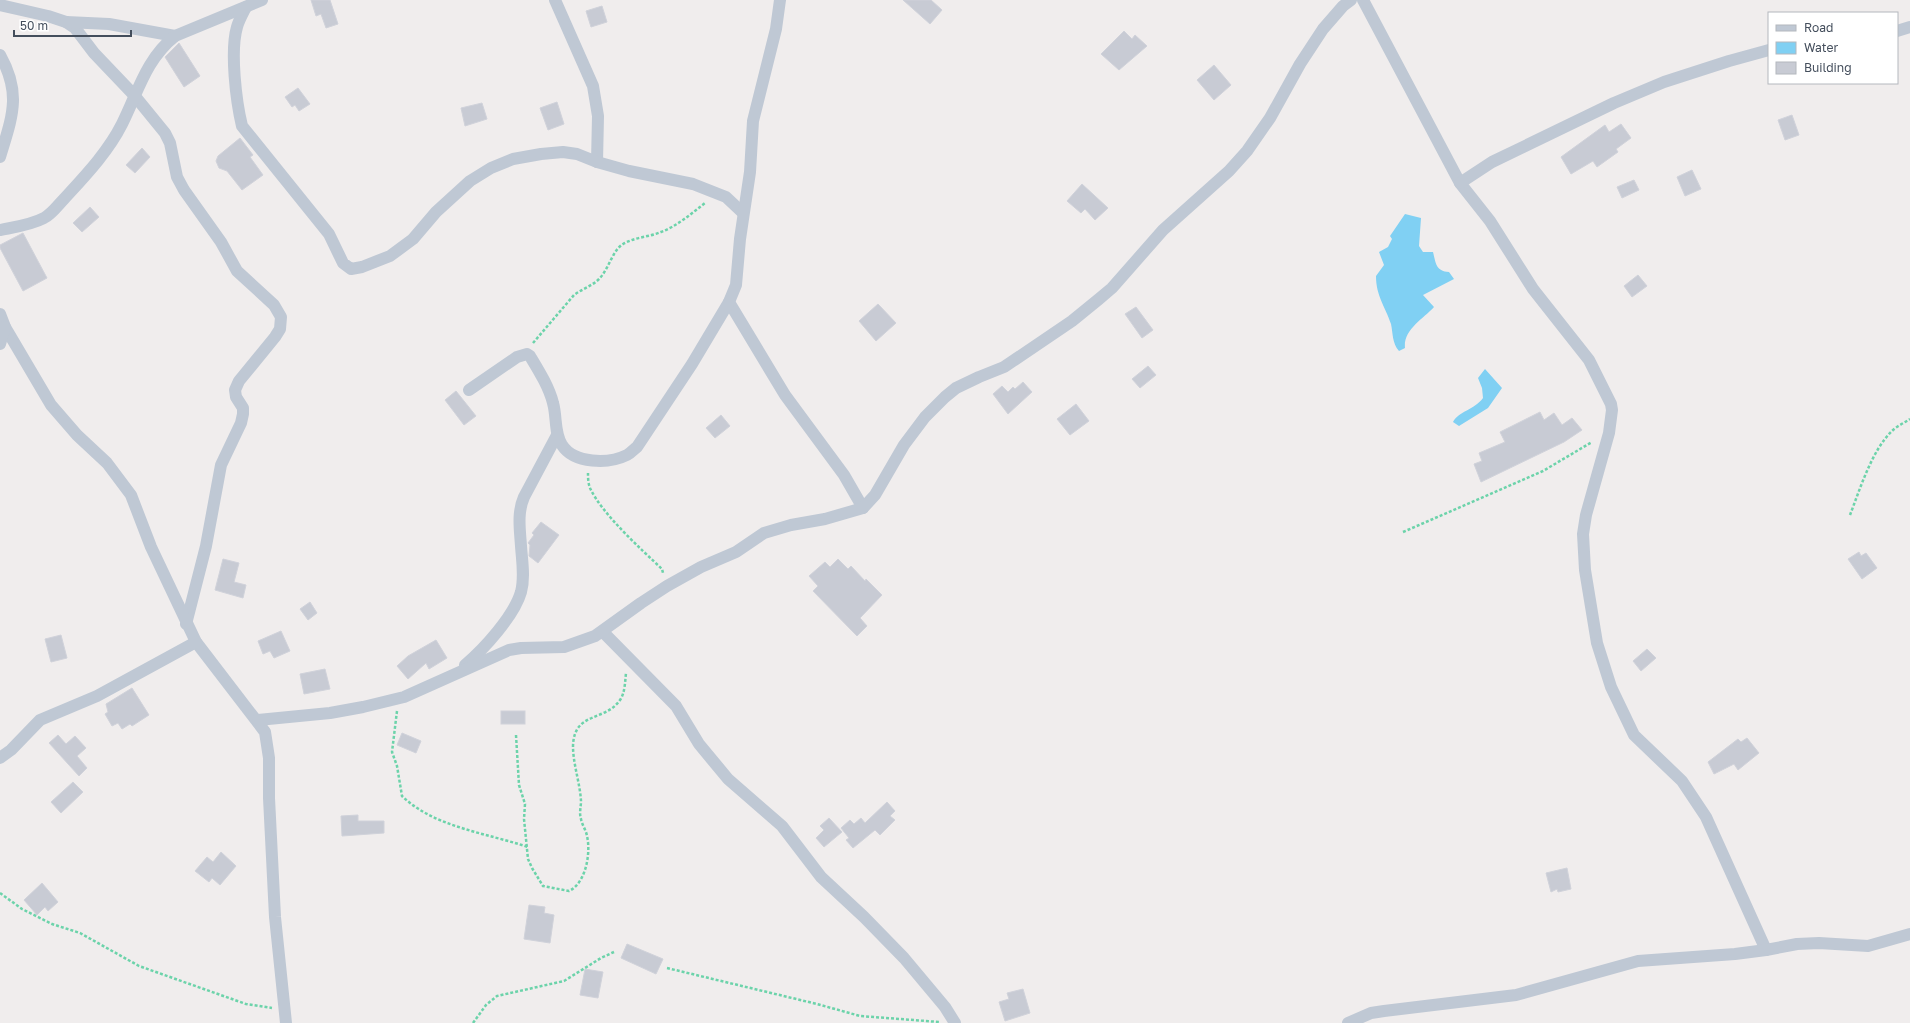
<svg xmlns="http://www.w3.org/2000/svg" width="1910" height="1023" viewBox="0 0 1910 1023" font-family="'Golos Text',sans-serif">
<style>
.water{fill:#80d0f3}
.building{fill:#c8cbd4;stroke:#d0d2da}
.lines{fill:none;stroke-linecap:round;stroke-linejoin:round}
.path{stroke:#6cd3aa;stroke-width:2.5;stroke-dasharray:3 2;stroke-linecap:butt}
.street{stroke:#bfc8d4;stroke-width:12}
</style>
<rect width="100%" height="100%" fill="#f0eded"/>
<g class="water">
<path d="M1405 214 1421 218 1419 246 1423 252H1433C1436 264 1436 271 1449 272L1454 279 1423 295 1434 307C1423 319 1403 330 1405 348L1399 351C1392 343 1393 333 1391 324 1385 306 1376 296 1376 276L1384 265 1379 252 1388 247 1392 239 1390 236Z"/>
<path d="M1485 369 1502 388 1488 408 1459 426 1453 422C1459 411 1474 410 1483 398L1482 388 1478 378Z"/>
</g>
<g class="building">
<polygon points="311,0 330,0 338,24 326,28 321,14 316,16"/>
<polygon points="903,0 931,0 942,10 930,24"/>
<polygon points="602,6 607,22 591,27 586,11"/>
<polygon points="1124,31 1132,39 1135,35 1147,46 1119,70 1101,54"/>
<polygon points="179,43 200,76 184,87 165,57"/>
<polygon points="1214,65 1231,85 1214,100 1197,80"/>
<polygon points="298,88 310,104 299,111 295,105 292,107 285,97"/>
<polygon points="557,102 564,124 548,130 540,108"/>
<polygon points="482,103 487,119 465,126 461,108"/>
<polygon points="1792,115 1799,135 1785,140 1778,120"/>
<polygon points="1621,124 1631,138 1616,149 1618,152 1597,167 1593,161 1571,174 1561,157 1605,125 1609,132"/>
<polygon points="240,138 253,155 250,157 263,175 242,190 227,171 219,168 216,161 218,156"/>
<polygon points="142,148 150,157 135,173 126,165"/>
<polygon points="1692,170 1701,189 1685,196 1677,177"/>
<polygon points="1634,180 1639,190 1622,198 1617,187"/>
<polygon points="1082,184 1108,208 1095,220 1085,209 1081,213 1067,201"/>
<polygon points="90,207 99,217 82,232 73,223"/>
<polygon points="23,233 47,278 23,291 0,248 0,245"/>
<polygon points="1638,275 1647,286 1632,297 1624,286"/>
<polygon points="878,304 896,323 876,341 859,321"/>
<polygon points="1136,307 1153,330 1142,338 1125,314"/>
<polygon points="1148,366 1156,375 1140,388 1132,379"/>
<polygon points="1023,382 1032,392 1008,414 993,394 1002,386 1008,392 1013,387 1015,389"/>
<polygon points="456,391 476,416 464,425 445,400"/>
<polygon points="1076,404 1089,421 1070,435 1057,419"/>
<polygon points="1540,412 1544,420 1554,413 1562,425 1572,418 1582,430 1564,442 1481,482 1474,464 1482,461 1479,453 1505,442 1500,432"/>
<polygon points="721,415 730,426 715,438 706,428"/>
<polygon points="541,522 559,535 538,563 529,556 530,545 528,543 534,535 532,533"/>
<polygon points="1859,552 1861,556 1866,553 1877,568 1862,579 1848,559"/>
<polygon points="223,559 239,563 234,582 246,585 243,598 215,590"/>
<polygon points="838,559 848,569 851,566 865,581 866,579 882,595 860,618 867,626 857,636 813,591 818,586 809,576 825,562 830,567"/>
<polygon points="310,602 317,613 308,620 300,609"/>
<polygon points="281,631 290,651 274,658 270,651 263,654 258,641"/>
<polygon points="61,635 67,658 51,662 45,639"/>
<polygon points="436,640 447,658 429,669 426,663 408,679 397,666 408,656"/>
<polygon points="1647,649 1656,658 1641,671 1633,661"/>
<polygon points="325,669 330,689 304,694 300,674"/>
<polygon points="132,688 149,715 132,726 130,724 122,729 118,723 112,726 105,714 108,712 106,704"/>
<rect x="501" y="711" width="24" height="13"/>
<polygon points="402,733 421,741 416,753 397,745"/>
<polygon points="58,735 66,744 75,736 86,748 77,756 87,768 79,776 49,743"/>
<polygon points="1747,738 1759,753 1738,770 1734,764 1714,774 1708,762 1738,739 1741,742"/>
<polygon points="73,782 83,792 61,813 51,802"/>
<polygon points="887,802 895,811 890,816 895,820 880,835 875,830 853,848 846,840 849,838 841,828 850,820 854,824 861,818 865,823"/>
<polygon points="358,815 358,821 384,821 384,833 342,836 341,816"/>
<polygon points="829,818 842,832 824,847 816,838 824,830 820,826"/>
<polygon points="221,852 236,866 220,885 212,878 209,882 195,871 207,857 213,862"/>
<polygon points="1567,868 1571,889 1558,892 1557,889 1551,892 1546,873"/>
<polygon points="42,883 58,902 48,911 45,907 37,915 24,900"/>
<polygon points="529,905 545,907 544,913 554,915 550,943 524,939"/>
<polygon points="627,944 663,959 656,974 621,958"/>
<polygon points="585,969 603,972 598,998 580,995"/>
<polygon points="1023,989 1030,1013 1005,1021 999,1002 1009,999 1007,993"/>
</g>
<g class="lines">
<g class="path">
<path d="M533 343 574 295C582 289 592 286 599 279 609 269 612 251 623 244 635 237 649 237 661 232 677 226 691 214 705 203"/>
<path d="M588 473C588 477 588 483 590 488 602 514 641 549 662 569L663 573"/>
<path d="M1850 515C1860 489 1872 450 1892 431 1897 426 1904 423 1910 419"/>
<polyline points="1403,532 1543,471 1592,442"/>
<path d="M397 711 392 752 397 766 402 796C434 827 486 833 528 847"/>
<path d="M516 735 519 785 525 804 524 819 528 859 532 868 543 886 569 891C586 883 591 853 587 836 586 830 582 825 581 819 579 813 581 807 581 801 580 783 573 764 573 746 574 711 605 722 620 700 625 693 625 682 626 673"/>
<polyline points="0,893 22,909 52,924 80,933 139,966 246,1004 272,1008"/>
<polyline points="667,968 817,1004 860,1016 939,1022"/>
<polyline points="473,1023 486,1005 497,996 564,981 601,958 614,952"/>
</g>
<g class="street">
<polyline points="555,0 593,86 598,116 597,162"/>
<polyline points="1363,0 1460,183 1490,221 1533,289 1589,360 1611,404 1612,410 1609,433 1586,515 1583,534 1585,570 1597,643 1611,687 1634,735 1682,781 1706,817 1766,950"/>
<polyline points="0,5 48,16 66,22 75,28 94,53 134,95 165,133 170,143 177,177 184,190 221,242 237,271 274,305 281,317 280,329 275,337 239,381 235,390 236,397 243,408 243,414 241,423 221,465 206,546 186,624"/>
<path d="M246 7C243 13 239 20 237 27 230 51 236 101 242 126L329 234 343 263 351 269 362 267 390 256 413 239 436 212 470 181 491 168 513 159 541 154 563 152 577 154 597 162 629 171 693 184 726 197 743 213"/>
<polyline points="66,22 109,24 175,36"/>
<polyline points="1897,31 1910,27"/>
<path d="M0 55C22 94 12 117 0 157"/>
<polyline points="1460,183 1492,162 1614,103 1664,82 1729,61 1769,50"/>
<path d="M0 230C15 227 31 225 44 218 52 214 58 205 64 199 85 176 108 152 122 124 138 92 146 59 175 36L262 0"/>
<polyline points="729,302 785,395 844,475 863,508"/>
<polyline points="0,314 5,327 51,405 77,435 107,463 131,495 151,547 196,642 265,732 269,758 269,798 275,917 286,1023"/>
<polyline points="0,344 5,327"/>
<path d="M469 390 517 357 527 354 530 356C539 371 549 387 553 403 557 417 554 433 562 445 574 464 609 464 627 455 631 453 634 449 637 447L692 364 729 302 736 285 740 239 750 172 753 121 776 29 780 0"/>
<polyline points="603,632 676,706 699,744 728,779 782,826 821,877 864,917 904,958 945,1007 955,1023"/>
<path d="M465 665C484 649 514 616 521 592 525 577 522 561 521 546 520 530 517 513 524 497L557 435"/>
<polyline points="258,720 330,713 363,707 404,697 509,650 521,648 564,647 595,636 641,603 667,586 701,567 736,552 764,533 791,525 825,519 863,508 875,495 904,445 925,417 945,397 956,388 979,377 1004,367 1072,321 1099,299 1112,288 1163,230 1229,171 1247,151 1270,118 1300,64 1323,29 1343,6 1351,0"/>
<polyline points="0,758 11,750 40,720 97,696 196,642"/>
<polyline points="1348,1023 1371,1013 1384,1011 1516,995 1638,961 1735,954 1766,950 1797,944 1819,943 1868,946 1910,934"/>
</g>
</g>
<rect x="1768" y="12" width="130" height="72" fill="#ffffff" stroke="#b4b8be"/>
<rect x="1776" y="25" width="20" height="6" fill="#bfc8d4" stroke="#b4b8be"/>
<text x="1804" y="32" font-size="12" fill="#444e5c">Road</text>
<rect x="1776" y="42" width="20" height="12" fill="#80d0f3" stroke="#b4b8be"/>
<text x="1804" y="52" font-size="12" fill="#444e5c">Water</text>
<rect x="1776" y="62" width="20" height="12" fill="#c8cbd4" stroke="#b4b8be"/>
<text x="1804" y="72" font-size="12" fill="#444e5c">Building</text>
<path d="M14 30v6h117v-6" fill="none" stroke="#444e5c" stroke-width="2"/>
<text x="20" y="30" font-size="12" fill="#444e5c" stroke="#ffffff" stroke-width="3" paint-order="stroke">50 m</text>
</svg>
